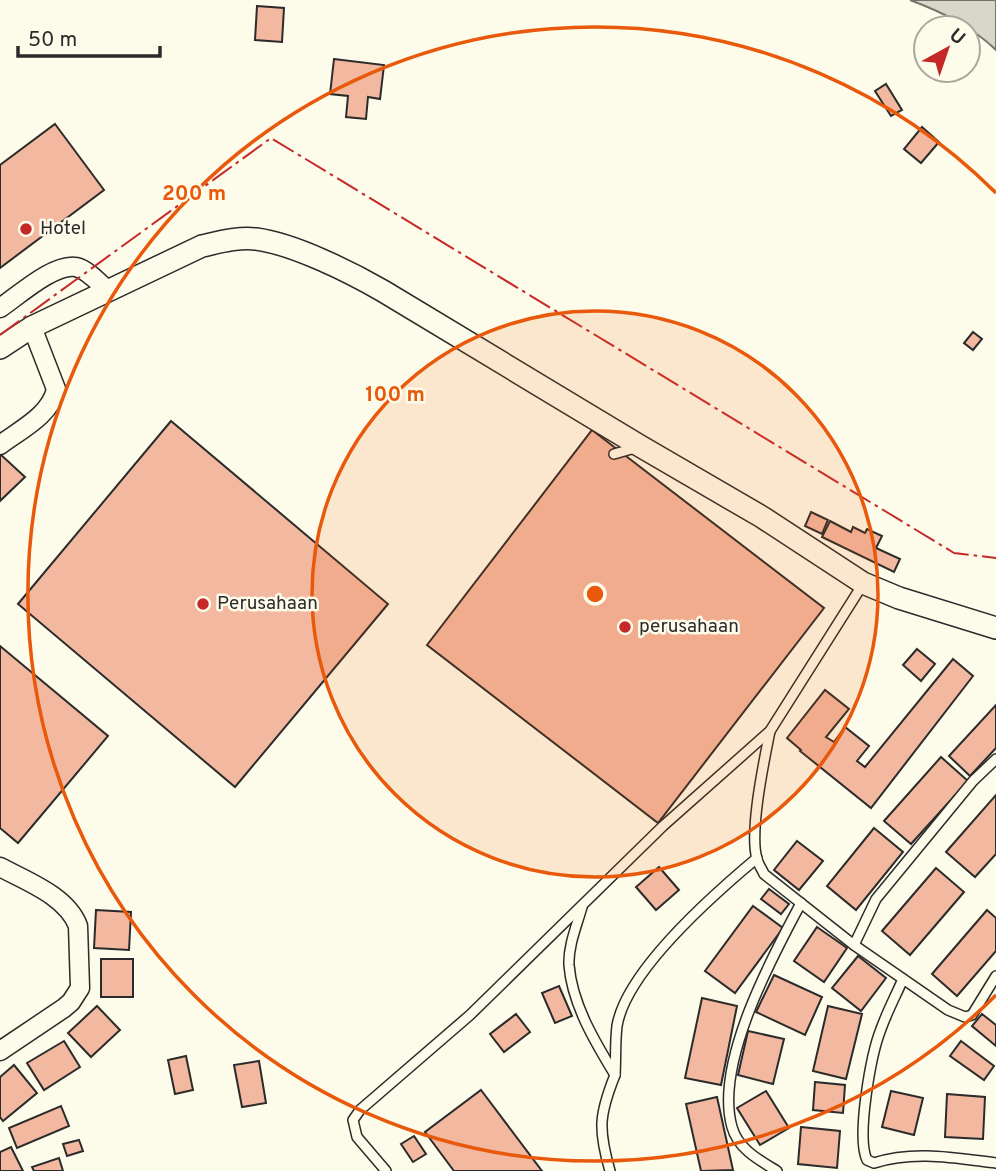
<svg xmlns="http://www.w3.org/2000/svg" width="996" height="1171" viewBox="0 0 996 1171" font-family="Overpass,sans-serif">
<style>
.water{fill:#d8d7c9;stroke:#74746e;stroke-width:2}
.building{fill:#f2b8a0;stroke:#2b2b2b;stroke-width:2}
.lines{fill:none;stroke-linecap:round;stroke-linejoin:round}
.service-casing{stroke:#2b2b2b;stroke-width:12}
.minor-casing{stroke:#2b2b2b;stroke-width:21}
.tertiary-casing{stroke:#2b2b2b;stroke-width:24}
.service{stroke:#fdfbea;stroke-width:9}
.minor{stroke:#fdfbea;stroke-width:18}
.tertiary{stroke:#fdfbea;stroke-width:21}
.power{stroke:#c62828;stroke-width:2;stroke-dasharray:24 5 3.5 5;stroke-linecap:butt}
.ring{fill:none;stroke:#e8590c;stroke-width:3.5}
.poi-dot{fill:#c62828;stroke:#fdfbea;stroke-width:2.5}
.labels{text-anchor:middle;dominant-baseline:central;stroke-width:5;stroke-linejoin:round;paint-order:stroke}
.poi-label{font-size:19px;fill:#2b2b2b;stroke:#fdfbea;text-anchor:start}
.centre{fill:#e8590c;stroke:#fdfbea;stroke-width:3.5}
.ring-label{font-size:21px;text-anchor:middle;font-weight:bold;fill:#e8590c;stroke:#fdfbea;stroke-width:5;stroke-linejoin:round;paint-order:stroke}
</style>
<rect width="100%" height="100%" fill="#fdfbea"/>
<path class="water" d="M910 0H996V50C971 26 942 12 910 0Z"/>
<g class="building">
<polygon points="257,6 284,8 282,42 255,40"/>
<polygon points="334,59 384,65 380,99 368,97 366,119 346,117 348,96 330,94"/>
<polygon points="886,84 902,110 891,116 875,91"/>
<polygon points="55,124 104,190 0,268 0,165"/>
<polygon points="922,127 939,142 921,163 904,149"/>
<polygon points="973,332 982,339 973,350 964,343"/>
<polygon points="171,421 388,604 235,787 18,604"/>
<polygon points="592,430 824,608 658,823 427,645"/>
<polygon points="0,454 25,477 0,501"/>
<polygon points="811,512 828,520 822,534 805,526"/>
<polygon points="830,521 851,532 853,527 865,533 867,529 882,536 876,548 900,559 894,572 822,537"/>
<polygon points="0,646 108,736 18,843 0,828"/>
<polygon points="917,649 935,664 921,681 903,665"/>
<polygon points="953,659 973,676 871,808 800,751 801,750 787,738 825,690 849,709 826,737 834,742 845,727 869,746 857,761 865,767"/>
<polygon points="996,705 996,748 970,776 949,756"/>
<polygon points="941,757 968,781 911,844 884,821"/>
<polygon points="996,795 996,854 975,877 946,852"/>
<polygon points="874,828 903,852 856,910 827,886"/>
<polygon points="797,841 823,861 799,890 774,870"/>
<polygon points="659,867 679,890 656,910 636,887"/>
<polygon points="936,868 964,892 910,955 882,931"/>
<polygon points="769,889 789,904 781,914 761,899"/>
<polygon points="753,906 783,928 735,993 705,971"/>
<polygon points="96,910 131,912 129,950 94,948"/>
<polygon points="987,910 996,918 996,951 957,996 932,974"/>
<polygon points="817,927 847,948 824,982 794,961"/>
<polygon points="858,956 886,978 861,1011 832,988"/>
<rect x="101" y="959" width="32" height="38"/>
<polygon points="774,975 822,997 805,1035 756,1012"/>
<polygon points="559,986 572,1016 555,1023 542,993"/>
<polygon points="702,998 737,1006 721,1085 685,1078"/>
<polygon points="97,1006 120,1030 91,1057 68,1033"/>
<polygon points="828,1006 862,1014 846,1079 813,1071"/>
<polygon points="516,1014 530,1032 504,1052 490,1034"/>
<polygon points="982,1014 996,1025 996,1046 972,1026"/>
<polygon points="748,1031 784,1039 773,1084 738,1075"/>
<polygon points="64,1041 80,1067 44,1090 27,1063"/>
<polygon points="961,1041 994,1066 984,1080 950,1056"/>
<polygon points="186,1056 193,1090 175,1094 168,1060"/>
<polygon points="259,1061 266,1103 242,1107 234,1065"/>
<polygon points="14,1065 37,1093 3,1121 0,1117 0,1077"/>
<polygon points="815,1082 845,1085 843,1113 813,1110"/>
<polygon points="481,1090 542,1171 454,1171 425,1132"/>
<polygon points="766,1091 789,1128 760,1145 737,1108"/>
<polygon points="891,1091 923,1098 914,1135 882,1127"/>
<polygon points="947,1094 985,1097 983,1139 945,1137"/>
<polygon points="717,1097 733,1170 701,1171 686,1104"/>
<polygon points="61,1106 69,1126 17,1148 9,1128"/>
<polygon points="801,1127 840,1131 837,1168 798,1164"/>
<polygon points="414,1136 426,1154 413,1162 401,1144"/>
<polygon points="79,1140 83,1151 67,1156 63,1144"/>
<polygon points="11,1147 23,1171 0,1171 0,1152"/>
<polygon points="59,1158 63,1171 34,1171 32,1167"/>
</g>
<g class="lines">
<defs>
<g id="service">
<polyline points="614,454 635,448"/>
<path d="M770 731C764 761 749 832 757 859 758 864 762 869 764 874L854 945 948 1010 965 1017 972 1015 996 976"/>
<path d="M582 907C577 925 568 946 569 965 572 1004 595 1042 615 1075 599 1115 598 1129 610 1171"/>
<polyline points="854,945 876,899 973,781 996,759"/>
<path d="M903 979C896 995 887 1012 881 1029 871 1054 856 1137 867 1160L874 1163C914 1150 955 1158 996 1163"/>
<path d="M615 1075C616 1059 615 1042 617 1026 626 971 714 894 757 858"/>
<polyline points="386,1171 357,1137 353,1120 360,1110 470,1015 663,826 770,731 863,584"/>
<path d="M777 1171C759 1160 738 1149 732 1127 714 1064 772 957 801 903"/>
</g>
<g id="minor">
<path d="M0 308C18 296 54 263 76 267 88 270 98 282 107 290"/>
<path d="M0 445C20 430 51 415 56 389L32 327"/>
<path d="M0 867C26 881 67 896 78 926L80 988 71 1002 64 1008 0 1051"/>
</g>
<path id="tertiary" d="M0 348 32 327 202 246C220 242 238 237 256 239 294 244 350 272 383 291L640 446 762 517 863 583 899 598 996 628"/>
</defs>
<use href="#service" class="service-casing"/>
<use href="#minor" class="minor-casing"/>
<use href="#tertiary" class="tertiary-casing"/>
<use href="#service" class="service"/>
<use href="#minor" class="minor"/>
<use href="#tertiary" class="tertiary"/>
<polyline class="power" points="0,335 271,138 954,553 996,558"/>
</g>
<circle cx="595" cy="594" r="283" fill="#e8590c" fill-opacity=".12"/>
<g class="ring">
<circle cx="595" cy="594" r="283"/>
<path d="M996 995A567 567 0 1 1 996 193"/>
</g>
<g class="poi-dot">
<circle cx="26" cy="229" r="7"/>
<circle cx="203" cy="604" r="7"/>
<circle cx="625" cy="627" r="7"/>
</g>
<g class="labels">
<g class="poi-label">
<text x="40" y="229">Hotel</text>
<text x="217" y="604">Perusahaan</text>
<text x="639" y="627">perusahaan</text>
</g>
</g>
<circle cx="595" cy="594" r="10" class="centre"/>
<g class="ring-label">
<text x="194" y="200">200 m</text>
<text x="395" y="401">100 m</text>
</g>
<g transform="translate(947 49) rotate(40)"><circle r="33" fill="#fdfbea" stroke="#a9a89e" stroke-width="2"/>
<path d="M0-5L12 26L0 18L-12 26Z" fill="#c62828"/>
<text y="-10" font-size="19" font-weight="bold" text-anchor="middle" fill="#2b2b2b">U</text>
</g>
<path d="M18 46v10h142v-10" fill="none" stroke="#2b2b2b" stroke-width="3.5"/>
<text x="28" y="46" font-size="21" fill="#2b2b2b" stroke="#fdfbea" stroke-width="5" paint-order="stroke">50 m</text>
</svg>
